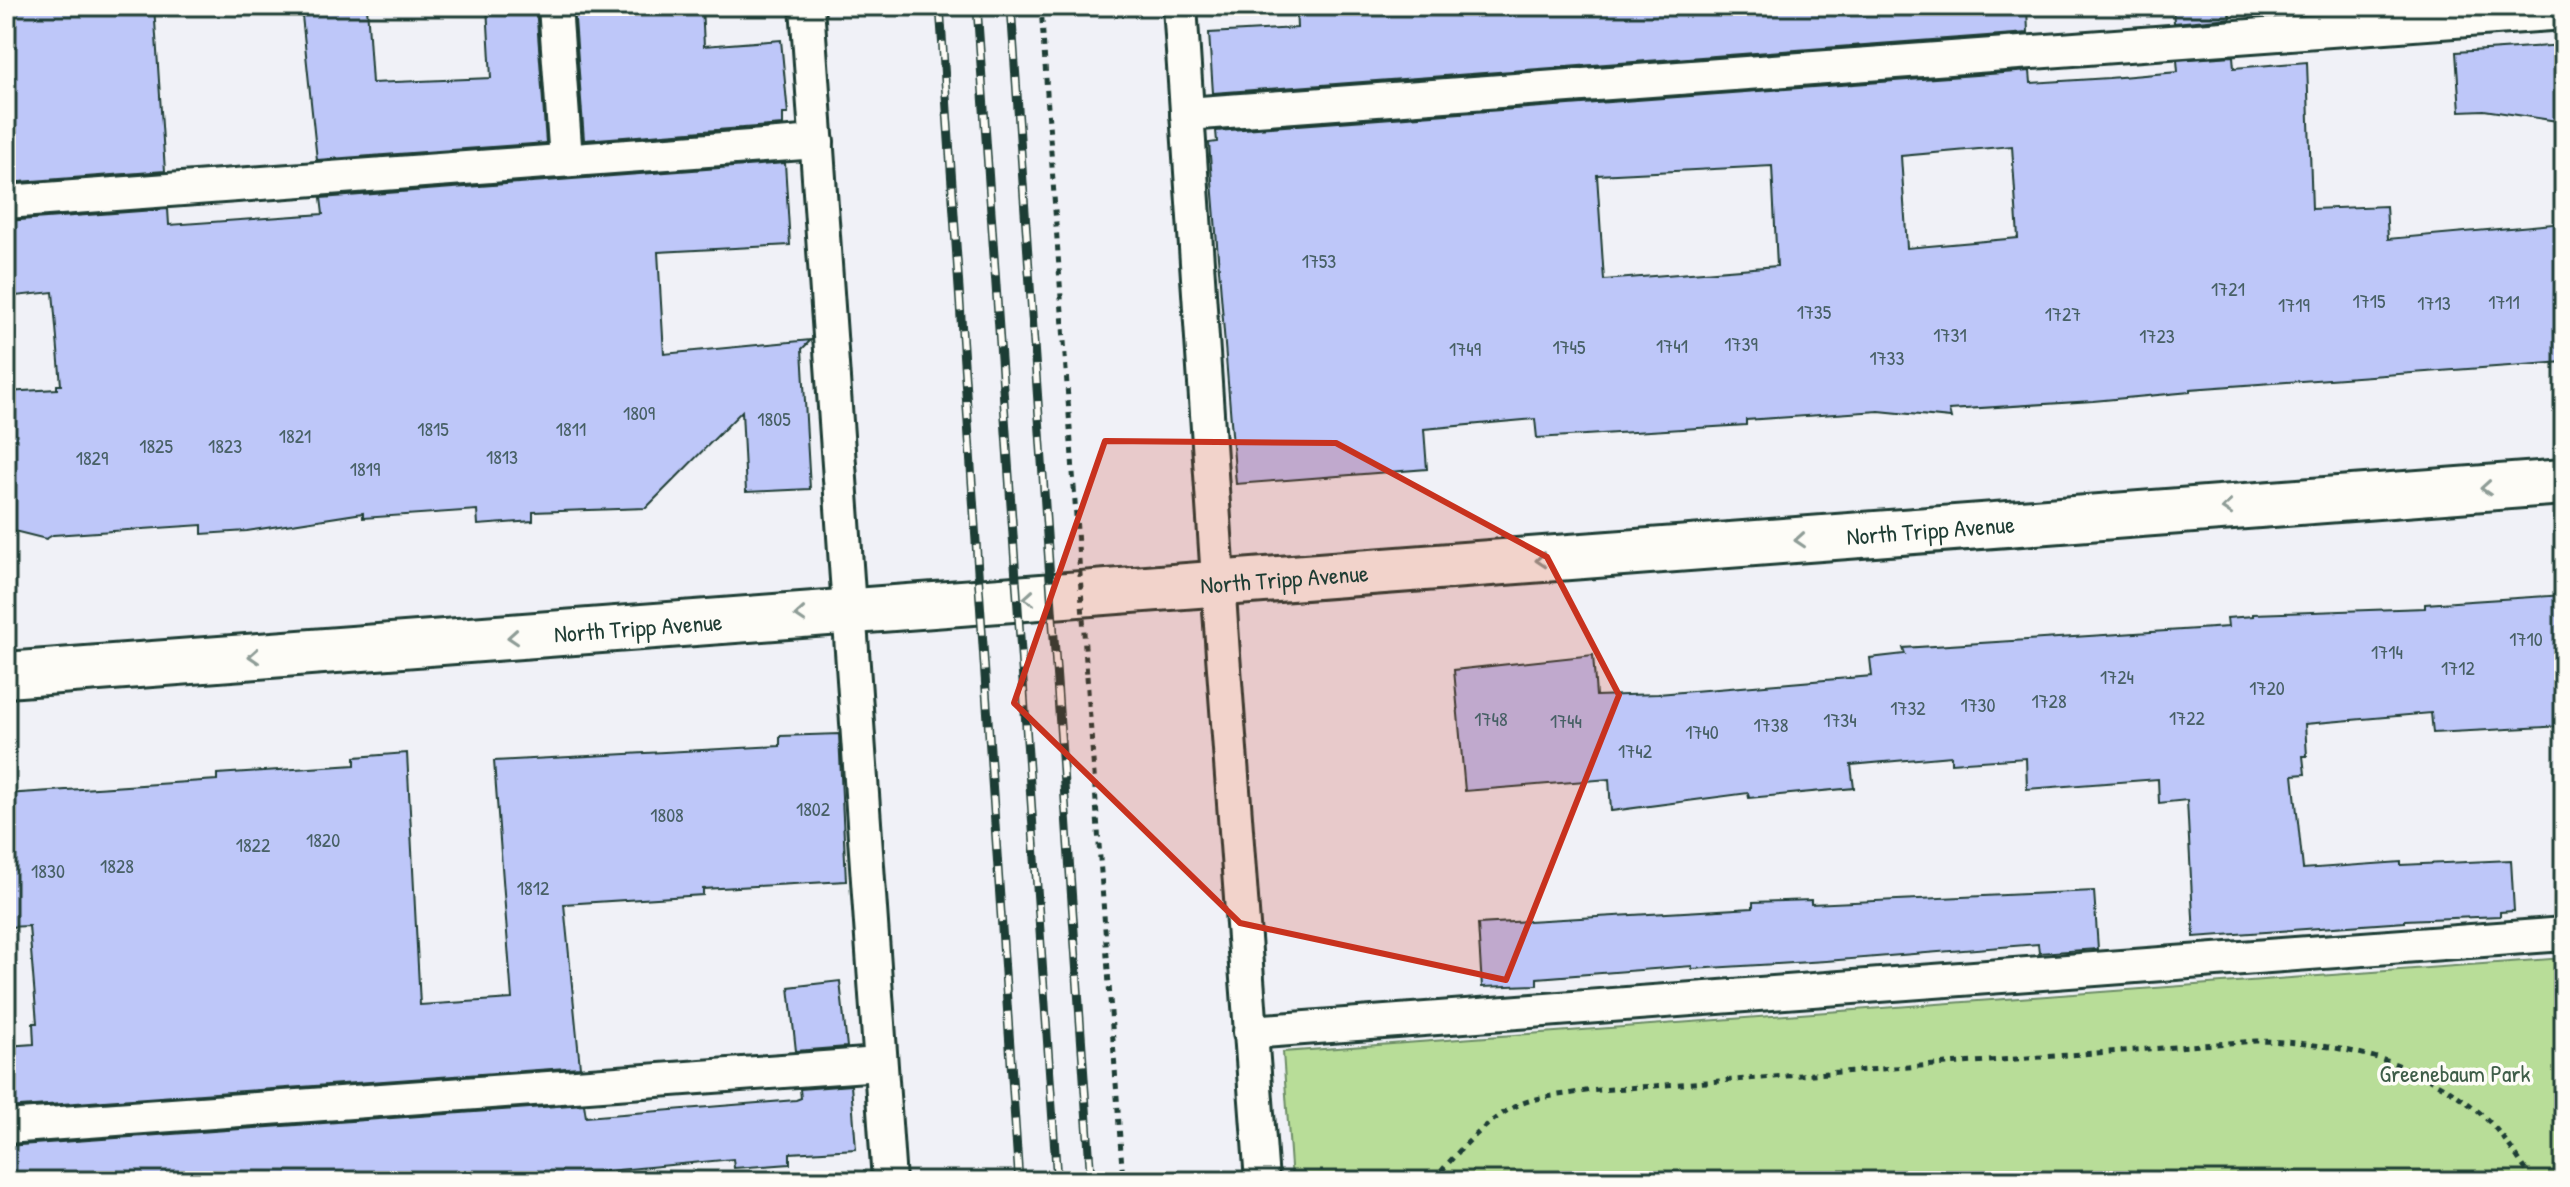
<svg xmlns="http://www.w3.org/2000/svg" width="2570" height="1187" viewBox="0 0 2570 1187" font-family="'Patrick Hand',sans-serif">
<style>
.green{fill:#b8dd98;stroke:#6c8d66;stroke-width:2}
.building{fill:#bec7f9;stroke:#1f3d34;stroke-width:2;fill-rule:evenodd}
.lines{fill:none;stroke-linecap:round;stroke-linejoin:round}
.lane-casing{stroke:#1f3d34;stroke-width:38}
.street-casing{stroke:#1f3d34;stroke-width:50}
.path{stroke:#1f3d34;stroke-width:5;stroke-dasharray:6 6;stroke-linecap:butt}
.lane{stroke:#fdfcf7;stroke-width:32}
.street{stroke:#fdfcf7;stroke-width:44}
.rail-casing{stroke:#1f3d34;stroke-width:9}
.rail{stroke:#fdfcf7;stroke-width:6;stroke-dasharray:18;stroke-linecap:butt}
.path-bridge{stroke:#1f3d34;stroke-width:5;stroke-dasharray:6 6;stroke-linecap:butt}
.oneway{stroke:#8e9c96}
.marked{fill:#c8321e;fill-opacity:0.2;stroke:#c8321e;stroke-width:6;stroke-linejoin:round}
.labels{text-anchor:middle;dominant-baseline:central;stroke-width:7;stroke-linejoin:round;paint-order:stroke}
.number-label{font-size:20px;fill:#476065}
.street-label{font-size:24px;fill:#1f3d34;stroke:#fdfcf7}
.park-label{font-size:24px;fill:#3e5d48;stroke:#fdfcf7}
</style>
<rect width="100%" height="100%" fill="#f0f1f7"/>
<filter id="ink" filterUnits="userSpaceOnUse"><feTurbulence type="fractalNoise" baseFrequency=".0125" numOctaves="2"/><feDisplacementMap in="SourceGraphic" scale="16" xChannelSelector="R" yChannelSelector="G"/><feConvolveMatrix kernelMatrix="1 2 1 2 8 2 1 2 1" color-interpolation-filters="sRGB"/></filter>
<g filter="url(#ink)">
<polygon class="green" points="2564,958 2564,1181 1292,1181 1283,1052"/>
<g class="building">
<polygon points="6,6 154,6 165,171 6,183"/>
<polygon points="301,6 367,6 372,83 491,78 487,6 536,6 546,143 317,160"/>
<polygon points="574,6 702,6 704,46 781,40 788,114 783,114 783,125 584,140"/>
<polygon points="1296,6 1347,6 1348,14 1425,6 2027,6 2028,33 1213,93 1209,33 1297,28"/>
<polygon points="2173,6 2229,6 2230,18 2174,23"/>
<polygon points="2564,45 2564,122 2484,110 2460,111 2456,52"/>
<path d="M2233 56 2234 68 2307 62 2312 209 2386 206 2388 239 2564 223V362L2190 389V392L2093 401 1949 410 1951 418 1879 411 1746 420V425L1537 438 1535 419 1424 429 1427 469 1236 484 1209 143 1217 142 1216 131 2030 71 2031 83 2109 78 2178 72 2177 60ZM2012 146 2018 238 1907 248 1901 156ZM1772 166 1777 266 1604 280 1597 175Z"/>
<polygon points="785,163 790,245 658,252 664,354 811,340 802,349 810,489 746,492 742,411 646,508 533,512 533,521 478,525 477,510 363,518 363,513 247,531 202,534 202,525 53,535 46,539 6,529 6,392 57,389 57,385 61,385 53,292 6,297 6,221 168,209 169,225 323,214 321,198"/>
<polygon points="2564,595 2564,726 2433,733 2431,713 2305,724 2307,756 2303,756 2305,774 2293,775 2303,869 2401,862 2401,865 2511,860 2514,911 2500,912 2500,916 2405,920 2405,922 2194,937 2187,800 2159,803 2158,779 2027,789 2026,758 1951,763 1951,756 1851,765 1854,788 1749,798 1748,793 1611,811 1609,779 1465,791 1454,670 1593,655 1596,696 1658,694 1872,676 1870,658 1905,654 1903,648 2228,627 2227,618 2253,616 2253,614 2425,608 2425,604"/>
<polygon points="839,734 846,881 703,889 703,895 564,904 580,1067 6,1108 6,1046 34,1044 33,1023 37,1023 29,926 6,927 6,794 217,780 217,774 355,765 355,757 407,753 420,1005 512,999 494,761 780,746 780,736"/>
<polygon points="2094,891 2098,949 2039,953 2038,944 1826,961 1692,969 1692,966 1537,978 1537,985 1482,987 1478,924 1753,908 1753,902 1811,900 1811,904"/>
<polygon points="840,981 847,1047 796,1051 789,987"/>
<polygon points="851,1085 856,1149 790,1153 790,1164 734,1168 733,1159 587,1173 588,1181 6,1181 6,1146 584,1104 586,1117 796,1100 801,1098 800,1089"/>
</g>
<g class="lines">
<defs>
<g id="lane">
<polyline points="555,6 566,160"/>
<polyline points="807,6 889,1181"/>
<polyline points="1180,6 1223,655 1262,1181"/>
<polyline points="1187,114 2564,13"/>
<polyline points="6,202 817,142"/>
<polyline points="1250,1032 2564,934"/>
<polyline points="6,1127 880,1064"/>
</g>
<g id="street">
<path id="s1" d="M6 675 2564 482"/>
</g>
</defs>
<use href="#lane" class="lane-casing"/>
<use href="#street" class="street-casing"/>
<g class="path">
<polyline points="1041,6 1074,487"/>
<polyline points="1087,676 1123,1181"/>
<path d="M1434 1181C1452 1156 1490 1117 1518 1105 1538 1096 1564 1095 1586 1091L2256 1041C2336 1042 2417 1059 2480 1113 2501 1131 2518 1158 2533 1181"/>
</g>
<use href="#lane" class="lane"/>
<use href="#street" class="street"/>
<defs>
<g id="rail">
<polyline points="940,6 1019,1181"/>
<polyline points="977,6 1057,1181"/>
<polyline points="1011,6 1091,1181"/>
</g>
</defs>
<use href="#rail" class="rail-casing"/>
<use href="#rail" class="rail"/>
<polyline class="path-bridge" points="1074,487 1087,676"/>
</g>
<defs><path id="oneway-chevron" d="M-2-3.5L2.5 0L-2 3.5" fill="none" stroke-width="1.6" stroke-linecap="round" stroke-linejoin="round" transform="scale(2)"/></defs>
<g class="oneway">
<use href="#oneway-chevron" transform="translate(2486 488) rotate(176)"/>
<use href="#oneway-chevron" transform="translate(2227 508) rotate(176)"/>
<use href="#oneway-chevron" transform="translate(1800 540) rotate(176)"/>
<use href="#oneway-chevron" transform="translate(1541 560) rotate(176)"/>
<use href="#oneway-chevron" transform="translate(1029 598) rotate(176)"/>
<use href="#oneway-chevron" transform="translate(800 615) rotate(176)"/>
<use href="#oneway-chevron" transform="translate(513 637) rotate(176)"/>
<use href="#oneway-chevron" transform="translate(254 656) rotate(176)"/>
</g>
</g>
<path class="marked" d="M1105 441 1336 443 1547 557 1619 695 1506 980 1240 923 1014 703Z"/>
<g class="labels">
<g class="number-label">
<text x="1319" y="260">1753</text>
<text x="2228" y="288">1721</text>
<text x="2369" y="300">1715</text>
<text x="2504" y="301">1711</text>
<text x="2434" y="302">1713</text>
<text x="2294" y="304">1719</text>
<text x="1814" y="311">1735</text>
<text x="2063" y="313">1727</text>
<text x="1950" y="334">1731</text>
<text x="2157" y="335">1723</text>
<text x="1741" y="343">1739</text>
<text x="1672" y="345">1741</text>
<text x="1569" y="346">1745</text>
<text x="1465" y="348">1749</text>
<text x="1887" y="357">1733</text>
<text x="639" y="412">1809</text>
<text x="774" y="418">1805</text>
<text x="433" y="428">1815</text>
<text x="571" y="428">1811</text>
<text x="295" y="435">1821</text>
<text x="156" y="445">1825</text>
<text x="225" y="445">1823</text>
<text x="502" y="456">1813</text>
<text x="92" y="457">1829</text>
<text x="365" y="468">1819</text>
<text x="2526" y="638">1710</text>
<text x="2387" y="651">1714</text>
<text x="2458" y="667">1712</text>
<text x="2117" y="676">1724</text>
<text x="2267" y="687">1720</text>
<text x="2049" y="700">1728</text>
<text x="1978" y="704">1730</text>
<text x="1908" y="707">1732</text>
<text x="2187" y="717">1722</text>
<text x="1491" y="718">1748</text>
<text x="1840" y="719">1734</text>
<text x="1566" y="720">1744</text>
<text x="1771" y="724">1738</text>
<text x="1702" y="731">1740</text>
<text x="1635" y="750">1742</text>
<text x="813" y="808">1802</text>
<text x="667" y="814">1808</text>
<text x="323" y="839">1820</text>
<text x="253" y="844">1822</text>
<text x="117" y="865">1828</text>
<text x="48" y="870">1830</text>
<text x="533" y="887">1812</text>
</g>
<g class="street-label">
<text stroke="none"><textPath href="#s1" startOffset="1930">North Tripp Avenue</textPath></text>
<text stroke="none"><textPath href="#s1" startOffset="1282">North Tripp Avenue</textPath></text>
<text stroke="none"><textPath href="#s1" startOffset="634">North Tripp Avenue</textPath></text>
</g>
<g class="park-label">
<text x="2455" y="1073">Greenebaum Park</text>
</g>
</g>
<rect width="2570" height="1187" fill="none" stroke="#fdfcf7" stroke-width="32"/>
<rect x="16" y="16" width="2538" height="1155" fill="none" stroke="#1f3d34" stroke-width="3" filter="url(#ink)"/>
</svg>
